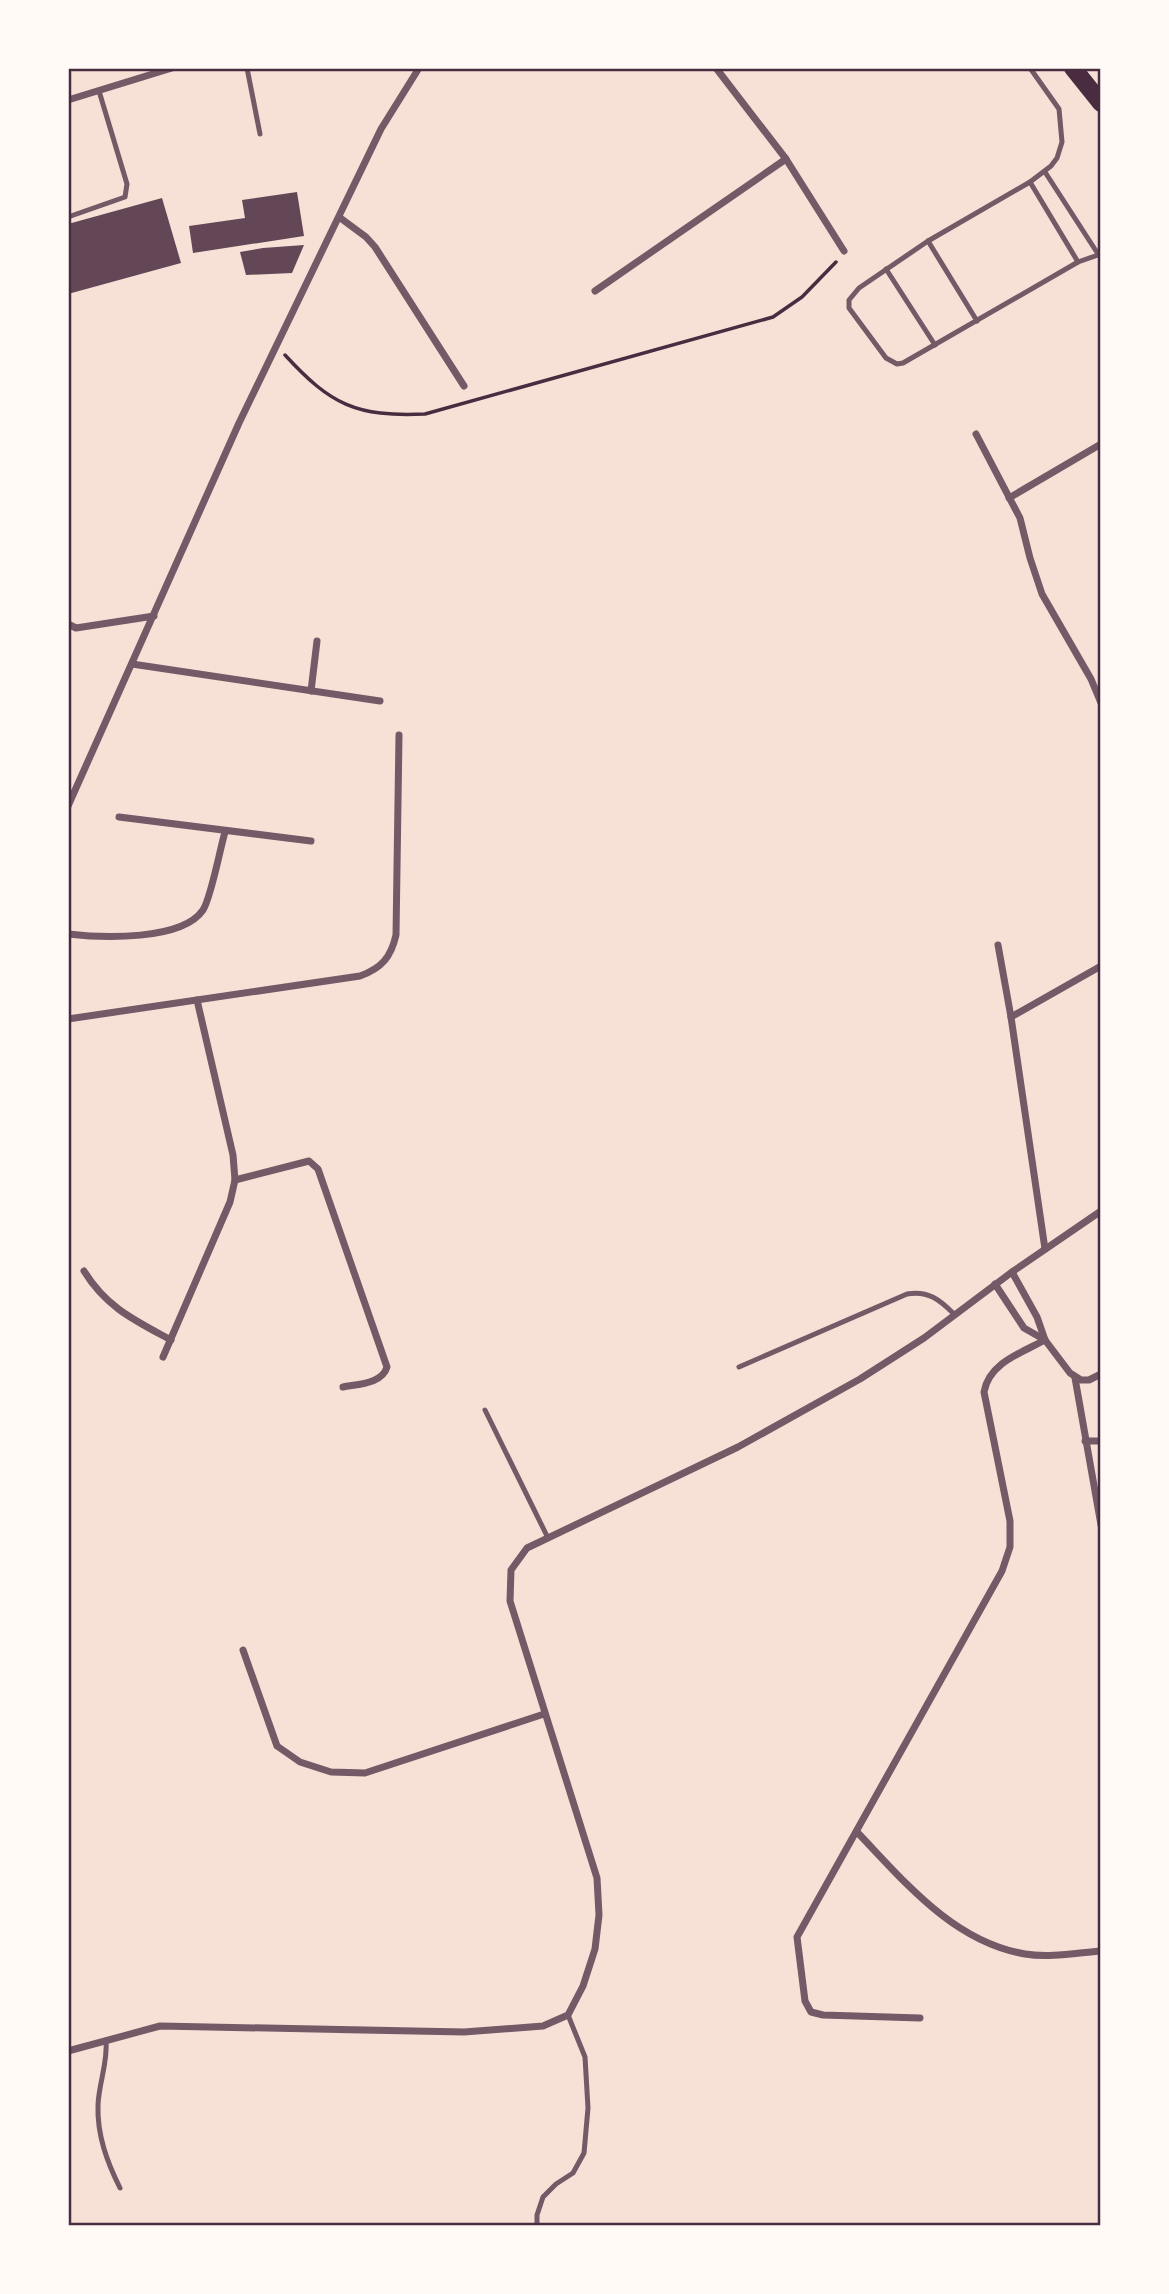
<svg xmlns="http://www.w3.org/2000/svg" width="1169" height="2294" viewBox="0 0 1169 2294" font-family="Overpass,sans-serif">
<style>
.building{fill:#644757}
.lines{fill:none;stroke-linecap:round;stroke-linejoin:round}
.path{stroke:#4a2c40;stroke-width:3.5}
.service{stroke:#755966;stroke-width:5}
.minor{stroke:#755966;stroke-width:7}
.primary{stroke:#4a2c40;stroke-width:18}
.neatline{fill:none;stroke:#4a2c40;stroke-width:2.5}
</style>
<rect width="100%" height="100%" fill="#f7e1d7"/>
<g class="building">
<polygon points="297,192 304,236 193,253 189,226 245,218 242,200"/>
<polygon points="162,198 181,263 68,294 68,224"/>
<polygon points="304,245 292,273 246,275 240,252 263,248"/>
</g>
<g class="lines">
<path class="path" d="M285 355C331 405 356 417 425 414L773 317 802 297 836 262"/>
<g class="service">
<polyline points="247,68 260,134"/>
<polyline points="1030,68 1059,109 1062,142 1057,158 1051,166 1030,182 928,241 859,288 849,300 849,308 886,358 897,364 903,363 1078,262 1101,254"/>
<polyline points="1045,172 1098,254"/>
<polyline points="1030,182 1078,262"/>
<polyline points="68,217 125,197 127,184 99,91"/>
<polyline points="928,241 977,321"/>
<polyline points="886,269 935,345"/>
<path d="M739 1367 907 1294C928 1290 940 1300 954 1314"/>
<polyline points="485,1410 548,1538"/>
<path d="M106 2040C108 2063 99 2082 98 2105 97 2135 107 2162 120 2188"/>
<polyline points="537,2226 537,2215 543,2197 556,2184 573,2173 584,2153 588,2108 585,2057 568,2015"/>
</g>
<g class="minor">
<polyline points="716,68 786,159 844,251"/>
<polyline points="68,100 172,68"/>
<polyline points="339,217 366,237 375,247 464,386"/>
<polyline points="595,291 786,159"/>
<polyline points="976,434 1020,518 1030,558 1042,594 1091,679 1101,703"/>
<polyline points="1009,498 1101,444"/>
<polyline points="68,624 76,628 154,616"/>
<polyline points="132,664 380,701"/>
<polyline points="311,691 317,641"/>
<polyline points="68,806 239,423 381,129 419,68"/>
<polyline points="119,817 311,841"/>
<path d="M68 934C102 938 182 941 203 910 211 898 220 849 225 832"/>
<polyline points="998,945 1011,1017 1045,1249"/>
<polyline points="1011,1017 1101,966"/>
<path d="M68 1019 360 976C382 968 391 957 396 935L399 735"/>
<path d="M235 1180 309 1161 318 1169 387 1367C382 1384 358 1384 343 1387"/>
<path d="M84 1271C106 1307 134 1320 171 1340"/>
<polyline points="1012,1272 1037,1317 1045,1340 1070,1373 1081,1380 1089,1380 1101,1374"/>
<polyline points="995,1284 1024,1328 1045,1340"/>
<polyline points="163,1357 230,1202 235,1180 233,1155 197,1000"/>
<polyline points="1075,1378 1101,1525"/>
<polyline points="1085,1441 1101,1441"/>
<polyline points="243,1650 277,1746 300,1762 331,1772 365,1773 544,1714"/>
<path d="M857 1832C904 1881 953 1942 1025 1954 1049 1958 1076 1953 1101 1951"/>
<path d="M920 2018 823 2015 811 2012 805 2001 797 1937 1002 1571 1010 1547V1521L984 1392C989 1363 1021 1353 1045 1340"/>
<polyline points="68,2051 160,2026 464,2032 543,2026 568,2015 583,1986 595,1949 599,1915 597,1878 510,1601 511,1570 527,1548 738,1447 860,1379 924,1338 1012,1272 1101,1211"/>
</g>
<polyline class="primary" points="1073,68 1101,103"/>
</g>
<rect width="1169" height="2294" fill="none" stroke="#fffaf5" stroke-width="140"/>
<rect x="70" y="70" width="1029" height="2154" class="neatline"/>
</svg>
